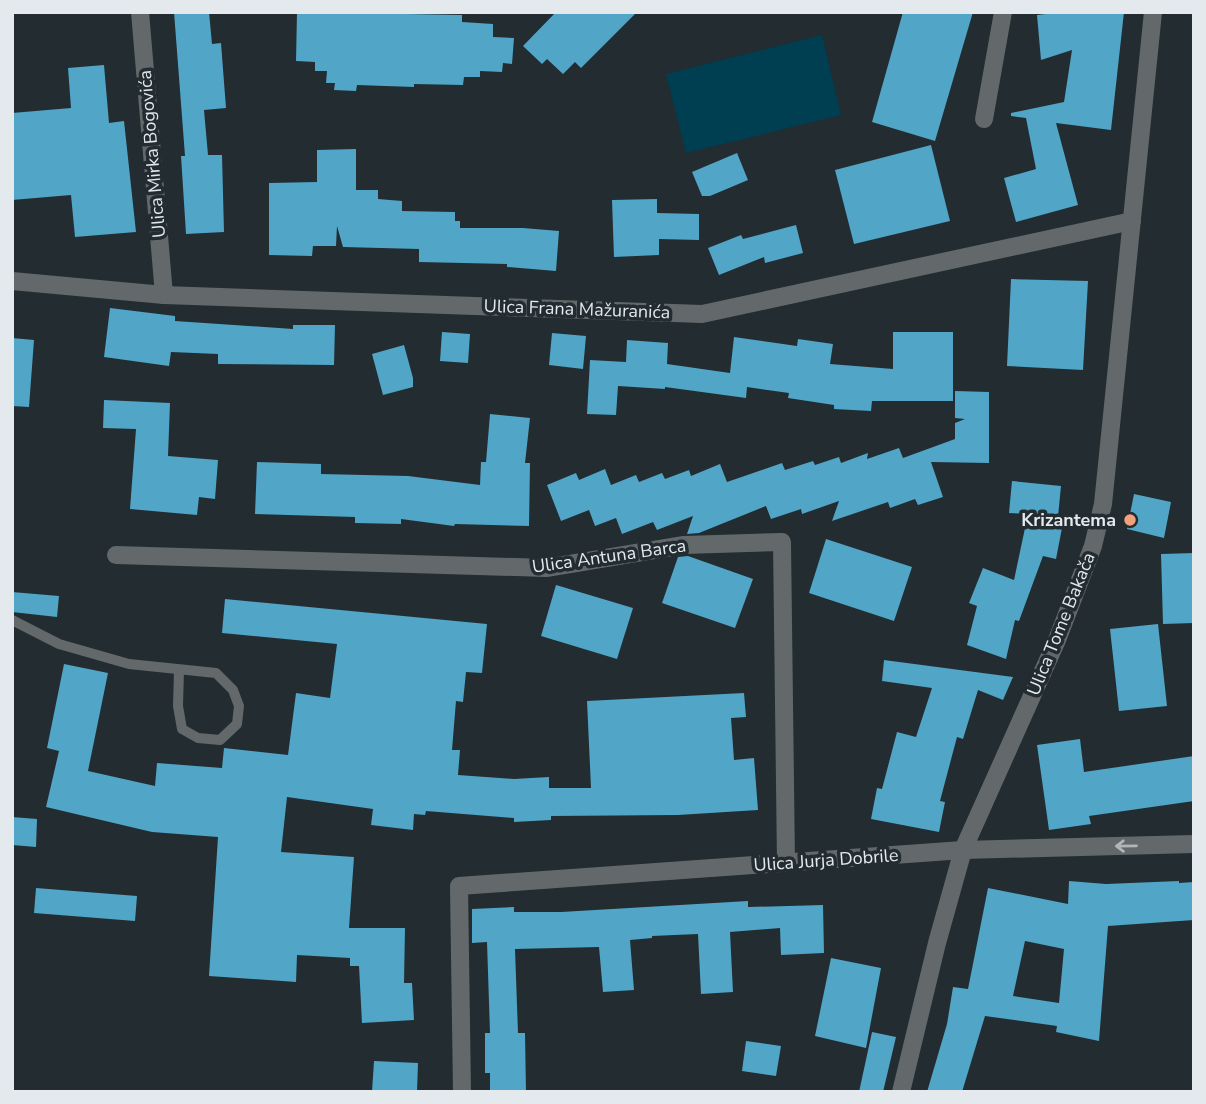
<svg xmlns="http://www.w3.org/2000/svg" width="1206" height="1104" viewBox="0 0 1206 1104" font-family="'Nunito Sans',sans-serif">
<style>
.green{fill:#003e51}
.building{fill:#51a5c6;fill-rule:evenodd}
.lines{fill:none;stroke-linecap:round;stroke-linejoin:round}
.service{stroke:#63696b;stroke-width:10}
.minor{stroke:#63696b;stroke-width:18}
.oneway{stroke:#b0b6b8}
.poi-dot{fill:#f1a17c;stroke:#222c31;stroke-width:2.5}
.labels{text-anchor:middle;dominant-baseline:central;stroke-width:7;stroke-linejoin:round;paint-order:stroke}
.street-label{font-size:18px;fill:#e3e9ec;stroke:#222c31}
.poi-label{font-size:18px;font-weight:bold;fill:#e3e9ec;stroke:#222c31;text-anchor:end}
</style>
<rect width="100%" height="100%" fill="#222c31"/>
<polygon class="green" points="822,35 841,115 686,153 666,74"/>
<g class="building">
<polygon points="174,12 209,12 212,44 221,43 226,108 204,110 208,155 222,155 224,232 186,234 181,156 185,156"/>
<polygon points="297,12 462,15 462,22 493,24 493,37 514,38 512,64 503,63 502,72 480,71 480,77 464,77 463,85 414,84 414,87 357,85 356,91 334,90 335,83 326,83 327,71 315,71 315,62 296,61"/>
<polygon points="556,12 637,12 581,68 575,62 563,74 547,59 542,64 523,46"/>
<polygon points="903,12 973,12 935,141 872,122"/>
<polygon points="1064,12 1124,12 1111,130 1056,123 1078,205 1016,222 1004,178 1036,169 1026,118 1011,116 1011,113 1064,102 1072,50 1041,60 1037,15"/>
<polygon points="104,65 109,123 124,121 136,232 75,237 71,195 12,200 12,113 71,108 68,68"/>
<polygon points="931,145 950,221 854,244 835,170"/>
<polygon points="356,149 356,190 378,190 378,199 402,201 402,211 455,212 455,221 460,221 460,228 523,228 559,231 556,271 507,267 507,264 419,262 419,249 343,247 337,226 336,246 313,246 312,256 269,255 269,183 317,182 317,150"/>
<polygon points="737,153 748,180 710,196 702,196 692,172"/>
<polygon points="657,199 657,213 699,214 699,240 659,239 659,255 614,257 612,200"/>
<polygon points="796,225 803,253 765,263 764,257 719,275 708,248 741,235 743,239"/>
<polygon points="1011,279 1088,281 1083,370 1007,366"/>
<polygon points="110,308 175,316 175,321 293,329 293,325 335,325 334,365 218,364 218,354 171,352 169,366 104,357"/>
<polygon points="442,332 470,334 468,363 440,361"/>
<polygon points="893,332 953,332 953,401 872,401 871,411 834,409 834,405 788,398 789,393 747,387 746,398 665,387 665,389 618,386 616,415 587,414 590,360 626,362 627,340 668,343 667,364 730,373 734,337 797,346 798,339 833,344 830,364 893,369"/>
<polygon points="552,333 586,336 583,369 549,365"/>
<polygon points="12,338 34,340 29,407 12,406"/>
<polygon points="404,345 413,378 413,387 383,395 372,354"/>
<polygon points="955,391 989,392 989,463 931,462 943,497 918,505 915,499 890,508 888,502 832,521 839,501 802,514 801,509 771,519 766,506 699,533 687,534 693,516 657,530 653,522 622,534 616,518 595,526 589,510 561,521 547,485 576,473 579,480 605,469 611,485 636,475 639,482 662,473 665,479 689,470 691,476 720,464 727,482 782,463 785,470 813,461 815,465 839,457 841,463 868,453 867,459 899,448 903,458 955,439 955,423 965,419 955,418"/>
<polygon points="104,400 170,403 168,456 218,460 215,499 199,497 197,515 130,509 136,429 103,428"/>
<polygon points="490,414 530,418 525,463 530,463 529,526 455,524 454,526 401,519 401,524 355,523 355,517 255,514 257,462 321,464 321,474 408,476 480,485 481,462 486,462"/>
<polygon points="1012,481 1061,486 1057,527 1062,528 1056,559 1043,556 1019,621 1015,620 1006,659 967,645 977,606 969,603 983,568 1014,580 1028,514 1009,513"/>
<polygon points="1134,494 1171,502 1164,538 1127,529"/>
<polygon points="826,539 912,567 894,621 809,593"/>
<polygon points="1194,553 1194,623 1163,624 1161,554"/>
<polygon points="688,556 753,579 735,628 662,603 678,557"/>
<polygon points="556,585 633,608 617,659 541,636"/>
<polygon points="12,592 59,596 57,617 12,612"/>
<polygon points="225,599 487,624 482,673 466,672 463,702 456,701 452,750 460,750 458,775 514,779 549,777 549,788 591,788 587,701 744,693 746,717 731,718 734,760 754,758 758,810 678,815 551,816 551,820 514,822 514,818 426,811 425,815 414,814 413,830 371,825 373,809 287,797 281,852 354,857 349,928 405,928 404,983 412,983 414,1020 362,1023 359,966 350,966 350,958 297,955 296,982 209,976 218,837 152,832 46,807 59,751 47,748 64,664 108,673 88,771 155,786 157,763 222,768 224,748 288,755 296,693 330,698 337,644 222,633"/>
<polygon points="1158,624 1167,706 1119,711 1110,629"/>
<polygon points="884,660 1013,677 1003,700 978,690 963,739 957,737 940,801 945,802 939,832 871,819 877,788 882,789 897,732 916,737 932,688 882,681"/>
<polygon points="1080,739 1084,772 1194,756 1194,801 1089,816 1091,824 1049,830 1037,745"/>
<polygon points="12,817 37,819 36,847 12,845"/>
<path d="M1069 881 1106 884 1179 881V883L1194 882V920L1108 926 1099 1041 1056 1032 1057 1026 985 1016 962 1092H927L947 1024 953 987 968 989 988 888 1068 904ZM1025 941 1064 949 1059 1003 1013 996Z"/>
<polygon points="36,888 137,896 135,921 34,913"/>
<polygon points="748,901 748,907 823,905 824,953 781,955 780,928 730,932 733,992 701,994 698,934 652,936 652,938 630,940 634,990 603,992 599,947 515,949 518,1033 525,1033 526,1092 490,1092 490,1073 485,1073 485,1033 490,1033 487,942 472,943 472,909 514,907 514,912 561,912"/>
<polygon points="831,958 881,968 866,1048 815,1036"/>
<polygon points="872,1032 896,1037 883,1092 859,1092"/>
<polygon points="746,1041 781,1046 776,1076 742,1071"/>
<polygon points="374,1061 418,1063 417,1092 372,1092"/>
</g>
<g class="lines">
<polyline class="service" points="12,620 59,644 129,664 216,673 233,690 239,706 237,724 220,740 198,738 182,729 178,706 179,670"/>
<g class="minor">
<polyline points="140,12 164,295"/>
<polyline points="984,119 1003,12"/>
<polyline points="12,281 164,295 702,314 1132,221"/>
<polyline points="116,555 546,568 684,545 782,542 786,863"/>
<polyline points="462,1092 459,886 963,850 1194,844"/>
<polyline points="901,1092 937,943 963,850 1057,640 1093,546 1103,504 1153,12"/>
</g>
</g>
<defs><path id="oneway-shaft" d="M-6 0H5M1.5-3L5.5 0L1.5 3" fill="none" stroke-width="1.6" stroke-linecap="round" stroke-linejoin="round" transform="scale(1.75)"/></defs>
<use class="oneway" href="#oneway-shaft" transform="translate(1126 846) rotate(179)"/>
<circle class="poi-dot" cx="1130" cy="520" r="7"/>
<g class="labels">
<g class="street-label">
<text transform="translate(152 154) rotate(-95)">Ulica Mirka Bogovića</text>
<text transform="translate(577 309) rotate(2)">Ulica Frana Mažuranića</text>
<text transform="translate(609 556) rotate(-8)">Ulica Antuna Barca</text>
<text transform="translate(1061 624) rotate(-68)">Ulica Tome Bakača</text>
<text transform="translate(826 860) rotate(-4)">Ulica Jurja Dobrile</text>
</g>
<g class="poi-label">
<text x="1116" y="520">Krizantema</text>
</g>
</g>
<rect width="1206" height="1104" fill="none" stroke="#e3e9ec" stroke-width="28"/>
</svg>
